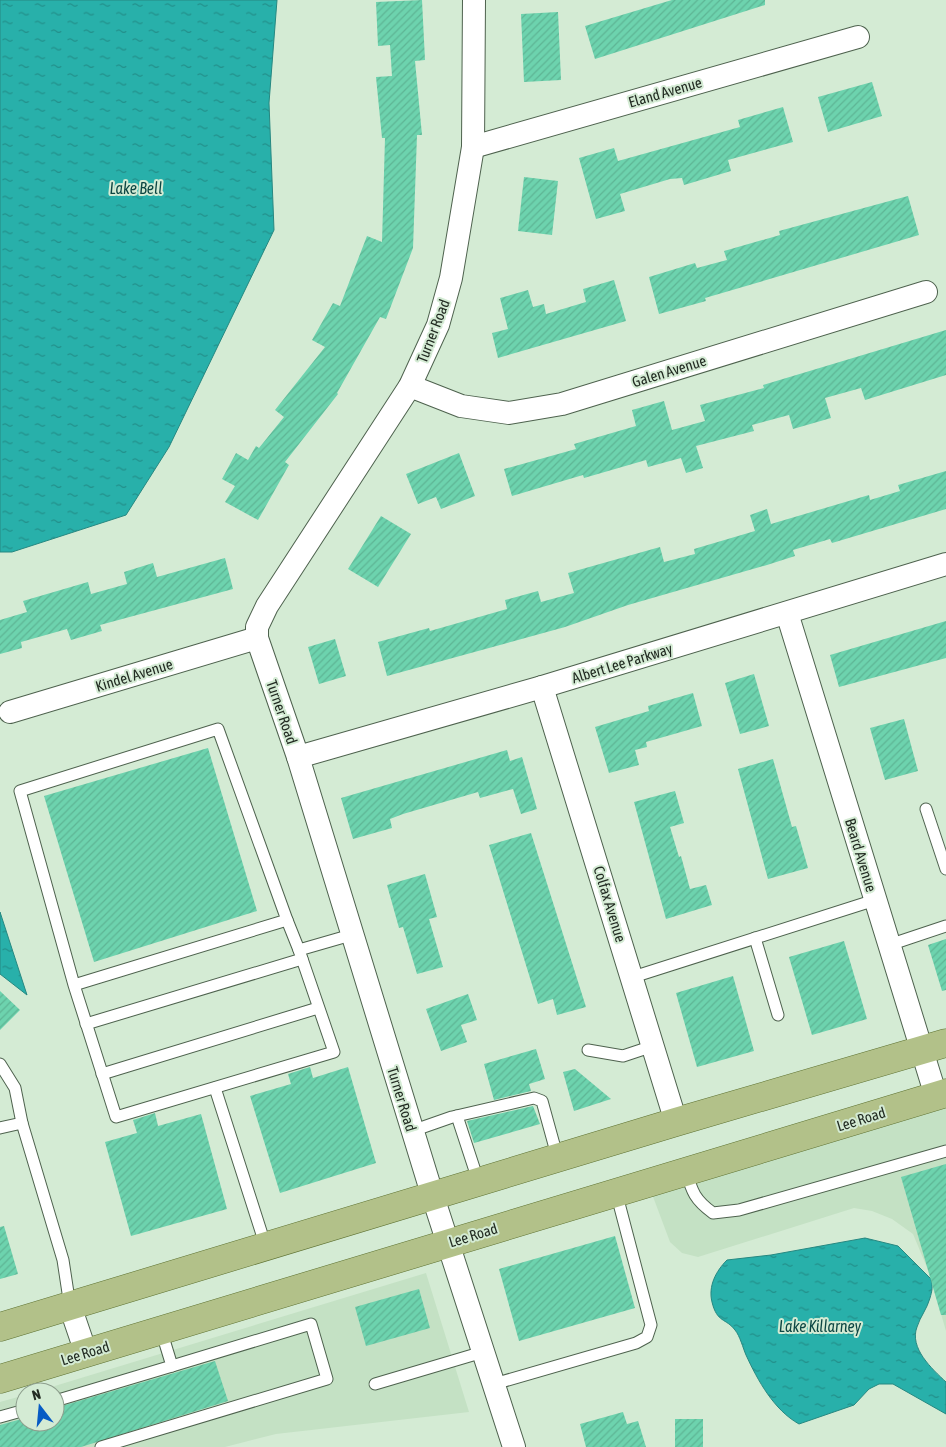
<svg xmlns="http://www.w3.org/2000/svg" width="946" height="1447" viewBox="0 0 946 1447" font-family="'Asap Condensed',sans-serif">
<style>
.built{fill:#c4e1c4}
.water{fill:url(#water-ripples);stroke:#268881}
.building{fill:url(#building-hatch)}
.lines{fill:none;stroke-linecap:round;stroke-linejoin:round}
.lane-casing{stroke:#4e624e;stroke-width:13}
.street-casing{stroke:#4e624e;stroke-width:24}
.primary-casing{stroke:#5e7232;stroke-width:29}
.lane{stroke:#fff;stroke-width:11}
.street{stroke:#fff;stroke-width:22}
.primary{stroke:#b2c189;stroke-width:28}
.labels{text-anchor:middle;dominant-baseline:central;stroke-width:4;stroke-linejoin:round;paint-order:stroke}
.street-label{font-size:15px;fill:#222b22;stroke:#d4ebd4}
.water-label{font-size:16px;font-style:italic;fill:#0c4643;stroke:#d4ebd4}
</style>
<defs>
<pattern id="water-ripples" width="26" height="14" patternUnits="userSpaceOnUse" patternTransform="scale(1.25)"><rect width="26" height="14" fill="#28b0aa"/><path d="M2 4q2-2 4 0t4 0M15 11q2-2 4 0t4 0" fill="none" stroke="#228f8a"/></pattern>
<pattern id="building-hatch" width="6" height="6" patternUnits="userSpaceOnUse" patternTransform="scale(1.25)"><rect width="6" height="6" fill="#6dd3ae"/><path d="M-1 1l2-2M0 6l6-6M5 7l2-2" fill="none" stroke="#5eb595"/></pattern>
</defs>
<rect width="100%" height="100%" fill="#d4ebd4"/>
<g class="built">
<polygon points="946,1106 946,1331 928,1270 913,1234 892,1219 872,1211 854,1208 698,1257 682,1253 670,1242 652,1194"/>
<polygon points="426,1273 469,1412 276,1434 225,1447 0,1447 0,1402 25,1395 25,1422 55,1422 55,1392 35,1392"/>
</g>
<g class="water">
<polygon points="0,0 277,0 269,103 274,230 169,447 126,515 12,552 0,552"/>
<polygon points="0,912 27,995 0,974"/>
<path d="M865 1238 898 1246 931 1279C933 1287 932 1291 930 1298 927 1309 920 1317 917 1327 909 1348 932 1369 946 1382V1414L893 1384H879L869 1389 854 1405 799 1424C774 1410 758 1381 746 1355 743 1348 740 1336 735 1330 726 1318 717 1323 712 1302 708 1286 716 1271 727 1260L771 1255Z"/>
</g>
<g class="building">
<polygon points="422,0 425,60 415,61 422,135 417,135 413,248 386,319 380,317 337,393 338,394 285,462 289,465 258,520 225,502 235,486 222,479 236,453 248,460 256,446 259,448 284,417 275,410 325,347 312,340 333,303 340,306 367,236 382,242 385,138 382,138 376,77 392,76 390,45 378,46 376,2"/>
<polygon points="672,0 765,0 765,5 595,59 585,26"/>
<polygon points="558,12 561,80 524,82 521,14"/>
<polygon points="872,82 882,116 828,132 818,97"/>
<polygon points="783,107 793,142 728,160 731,171 684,185 682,178 670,179 620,194 625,211 596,219 579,158 614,148 618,161 740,127 738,120"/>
<polygon points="524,177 558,181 552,235 518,231"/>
<polygon points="908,196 919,235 705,298 706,301 659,314 649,277 695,263 697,268 727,260 724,251 780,235 779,231"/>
<polygon points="614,280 626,321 498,358 492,333 508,329 500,298 528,290 533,307 544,304 546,314 586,302 583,289"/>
<polygon points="946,330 946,375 865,400 861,388 825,398 831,418 793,429 789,415 752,425 754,431 696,446 703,468 686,473 681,458 648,467 646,460 584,478 583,475 512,496 504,469 576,449 574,444 636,426 632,410 664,401 672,430 705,421 700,405 764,388 763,385"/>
<polygon points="459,453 475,496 441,509 436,497 418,504 406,474"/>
<polygon points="946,471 946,509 832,543 830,539 793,550 795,556 767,565 628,605 565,627 387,676 378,642 429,628 430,631 507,609 505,600 538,591 541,602 574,593 568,573 660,547 664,562 695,554 694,549 755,531 750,515 767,509 771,524 869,495 870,500 900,491 898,485"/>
<polygon points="381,516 411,534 378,587 348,569"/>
<polygon points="225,558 233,589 100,625 102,631 71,640 67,629 21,642 22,648 0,654 0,620 27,612 23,601 88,582 91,594 127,584 124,572 153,563 157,577"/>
<polygon points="946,621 946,658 839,687 830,655"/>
<polygon points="335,639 346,676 319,684 308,647"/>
<polygon points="754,674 769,726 740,734 725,683"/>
<polygon points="693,693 702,726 646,742 647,747 635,750 639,765 609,773 595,727 649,711 648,706"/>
<polygon points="904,719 918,771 885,780 870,728"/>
<polygon points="208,748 257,911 94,962 44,796"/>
<polygon points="507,750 510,761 522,757 537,809 521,814 513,789 480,798 478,792 403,814 390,819 392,828 353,839 341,798"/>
<polygon points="773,759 792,827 796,826 808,868 768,879 738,769"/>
<polygon points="675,791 684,823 670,827 679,857 681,856 690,889 706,885 712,905 666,919 634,802"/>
<polygon points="531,833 586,1007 557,1015 553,999 538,1004 489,845"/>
<polygon points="425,874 437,917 429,919 443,967 417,974 403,927 399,928 387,885"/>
<polygon points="946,939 946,990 942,991 928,945"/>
<polygon points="844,941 867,1019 812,1035 789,957"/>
<polygon points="733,976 754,1051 697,1067 676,993"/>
<polygon points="0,991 20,1010 0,1030"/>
<polygon points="468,994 477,1020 461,1025 467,1042 441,1051 426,1009"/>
<polygon points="536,1049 545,1079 529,1084 531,1091 494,1100 484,1064"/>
<polygon points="310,1067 313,1078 348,1067 376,1163 280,1193 250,1096 291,1084 288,1074"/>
<polygon points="575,1069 611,1099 574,1111 563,1072"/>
<polygon points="533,1106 540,1124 474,1143 467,1121"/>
<polygon points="155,1113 158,1126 201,1114 227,1209 131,1236 105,1142 137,1133 133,1120"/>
<polygon points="946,1164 946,1315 941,1315 901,1177"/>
<polygon points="4,1226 18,1274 0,1279 0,1227"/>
<polygon points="615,1236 635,1308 519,1341 499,1269"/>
<polygon points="419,1289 430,1328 366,1346 355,1307"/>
<polygon points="215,1361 228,1401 81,1447 0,1447 0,1425 25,1418 25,1422 55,1422 55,1408"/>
<polygon points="623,1412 627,1424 638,1421 646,1447 586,1447 580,1424"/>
<rect x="675" y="1419" width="28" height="28"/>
</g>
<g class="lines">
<defs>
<g id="lane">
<polyline points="926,809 946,869"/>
<polyline points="287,920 299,950 351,935"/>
<polyline points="755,938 778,1015"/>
<polyline points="889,945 946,926"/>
<polyline points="633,977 875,900"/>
<polyline points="74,985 287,920 218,729 20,791 74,985 116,1117 334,1052 299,950"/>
<polyline points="86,1024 302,959"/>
<polyline points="588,1050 623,1056 653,1046"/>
<polyline points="0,1064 15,1088 22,1123"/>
<polyline points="102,1074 318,1008"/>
<polyline points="215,1088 266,1247"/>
<polyline points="457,1116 479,1183"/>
<polyline points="0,1128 22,1123 63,1260 70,1306"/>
<polyline points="412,1131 452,1117 534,1098 542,1101 558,1159"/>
<path d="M686 1171C692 1192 695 1200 713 1213L739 1210 946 1151"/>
<polyline points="375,1384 483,1352"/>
<polyline points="494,1384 636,1343 647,1337 651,1325 616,1192"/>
<polyline points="55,1401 172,1366 161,1330"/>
<polyline points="0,1417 25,1410"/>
<polyline points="101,1447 327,1379 311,1324 172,1366"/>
</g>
<g id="street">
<polyline points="474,0 473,147 451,278 438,325 410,386 267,606 257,627 257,638 298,757 433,1197 514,1447"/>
<polyline points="473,147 858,37"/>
<polyline points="410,386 461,406 509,413 562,404 926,292"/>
<polyline points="787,613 936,1096"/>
<polyline points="542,687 676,1122"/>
<polyline points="10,712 257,638"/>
<polyline points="298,757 542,687 946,564"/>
<polyline points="70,1306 86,1353"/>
</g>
<g id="primary">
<polyline points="0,1327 676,1122 946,1043"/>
<polyline points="0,1379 946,1093"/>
</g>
</defs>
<use href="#lane" class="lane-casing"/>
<use href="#street" class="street-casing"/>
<use href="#primary" class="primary-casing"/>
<use href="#lane" class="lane"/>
<use href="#street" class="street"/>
<use href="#primary" class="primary"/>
</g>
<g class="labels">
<g class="street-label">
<text transform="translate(665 92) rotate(-16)">Eland Avenue</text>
<text transform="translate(433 331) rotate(-69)">Turner Road</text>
<text transform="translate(669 371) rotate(-17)">Galen Avenue</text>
<text transform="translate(622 663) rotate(-17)">Albert Lee Parkway</text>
<text transform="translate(134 675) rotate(-17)">Kindel Avenue</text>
<text transform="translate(282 712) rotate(71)">Turner Road</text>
<text transform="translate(861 855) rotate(73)">Beard Avenue</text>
<text transform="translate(610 904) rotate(73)">Colfax Avenue</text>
<text transform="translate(402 1099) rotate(73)">Turner Road</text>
<text transform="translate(861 1119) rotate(-17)">Lee Road</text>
<text transform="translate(473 1235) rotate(-17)">Lee Road</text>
<text transform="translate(85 1353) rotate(-17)">Lee Road</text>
</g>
<g class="water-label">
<text x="136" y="188">Lake Bell</text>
<text x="820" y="1326">Lake Killarney</text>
</g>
</g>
<g transform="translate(40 1407) rotate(344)"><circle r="24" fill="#d4ebd4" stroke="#8d9e8d"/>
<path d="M0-4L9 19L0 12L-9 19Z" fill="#065bc4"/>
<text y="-8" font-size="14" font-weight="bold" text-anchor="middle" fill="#222b22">N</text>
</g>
</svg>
